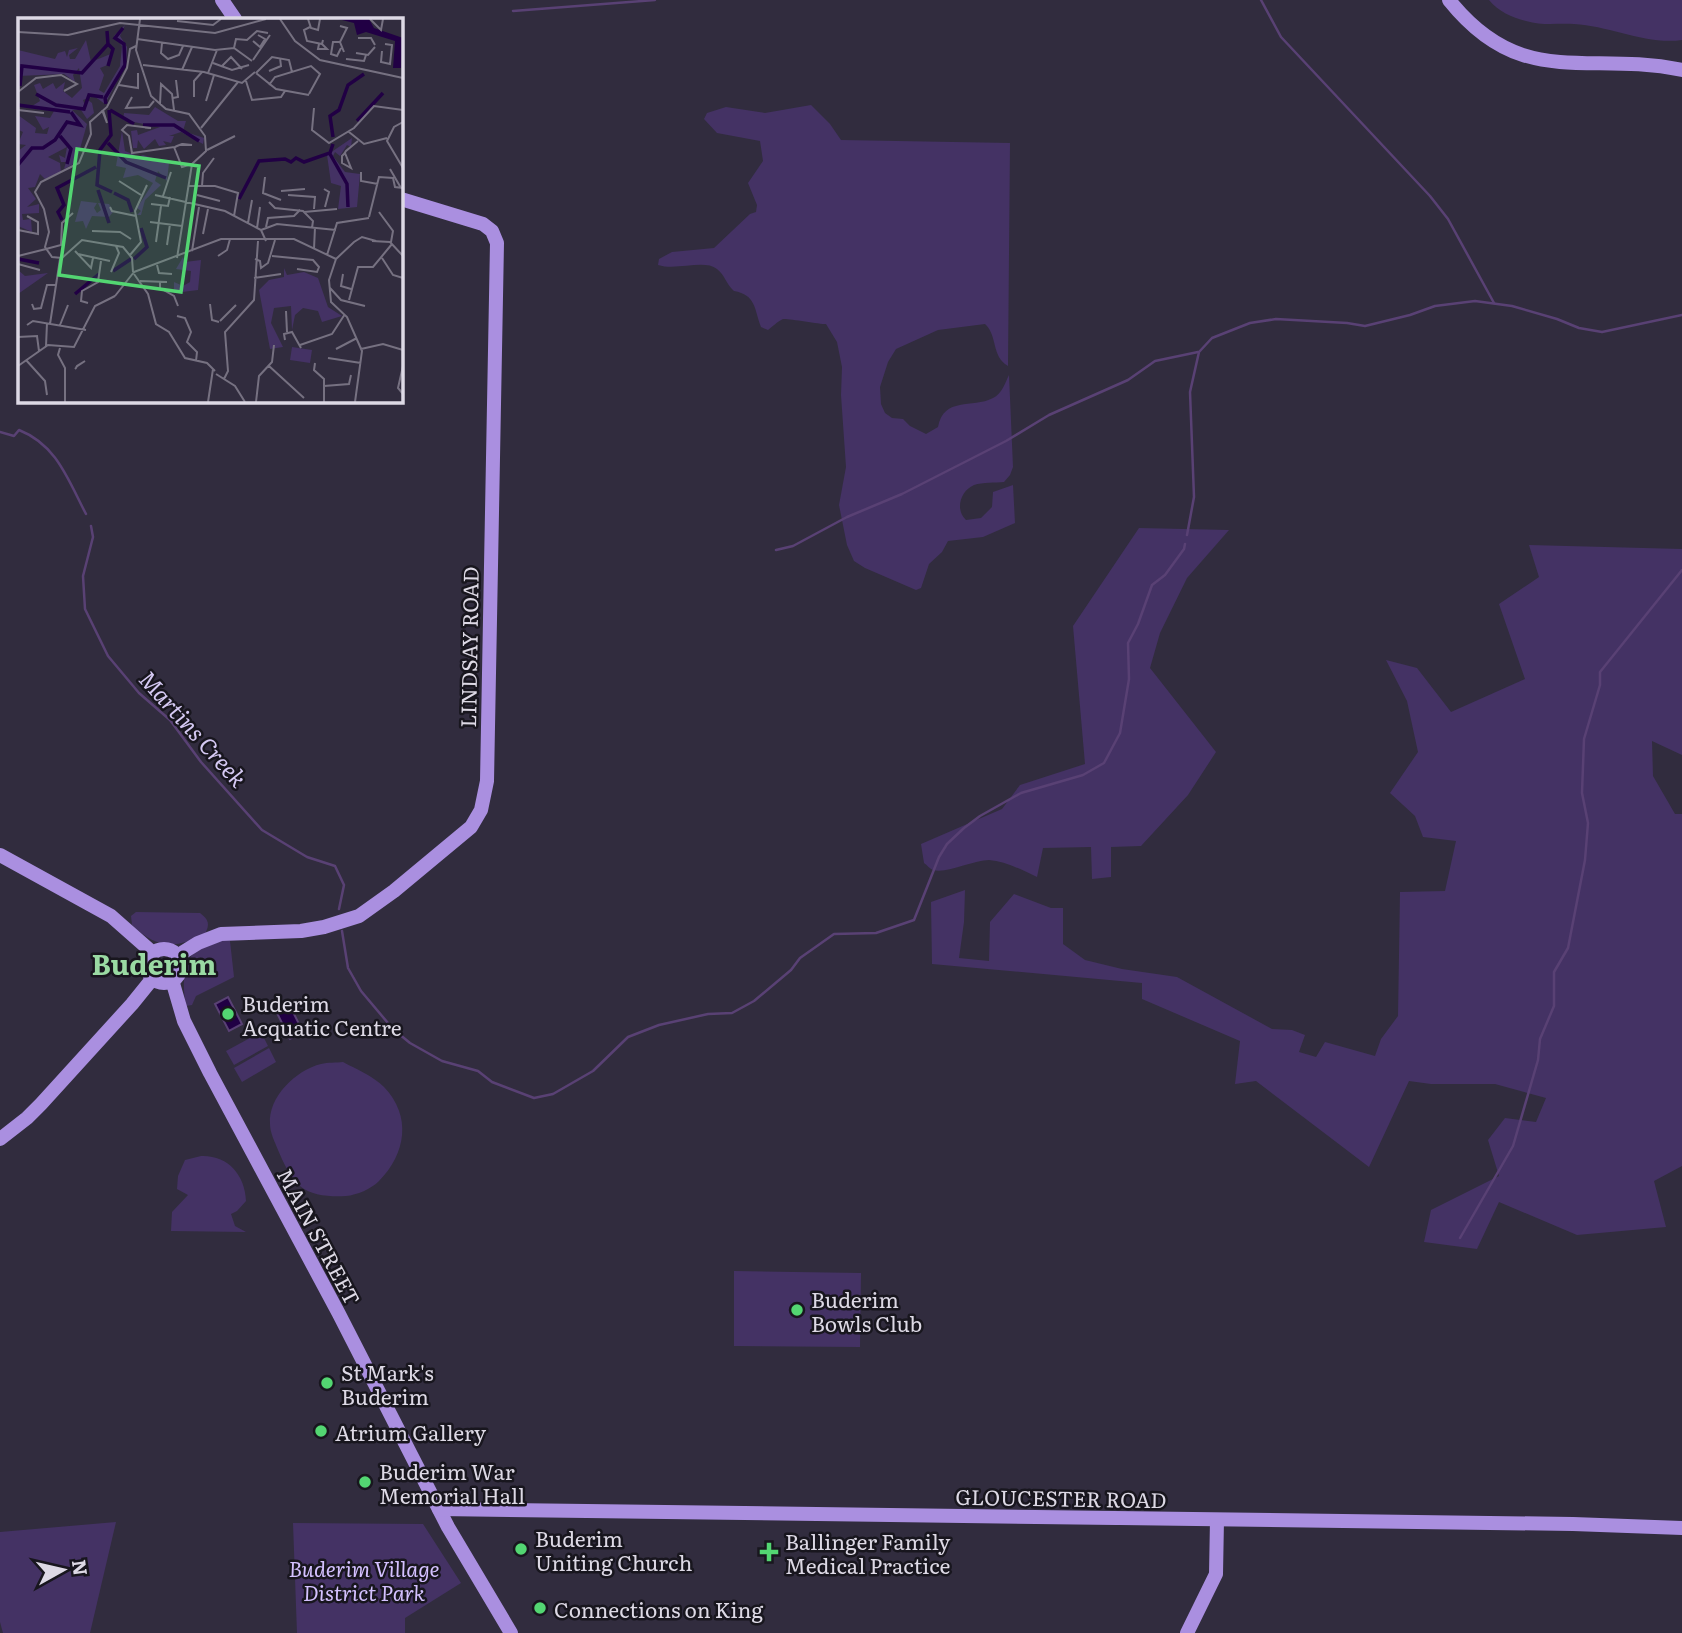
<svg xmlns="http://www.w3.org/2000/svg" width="1682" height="1633" viewBox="0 0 1682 1633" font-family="Literata,serif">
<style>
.green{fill:#443264}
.water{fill:#210044;stroke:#594174;stroke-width:2}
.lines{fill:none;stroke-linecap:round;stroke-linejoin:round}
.stream{stroke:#594174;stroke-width:2.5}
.secondary{stroke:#aa8fe0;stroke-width:14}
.poi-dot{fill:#53d672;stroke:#18161e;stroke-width:2.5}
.labels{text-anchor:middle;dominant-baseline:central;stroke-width:5;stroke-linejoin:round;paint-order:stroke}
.street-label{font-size:21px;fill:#ddd9e5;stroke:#18161e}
.poi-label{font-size:21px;fill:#ddd9e5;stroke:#18161e;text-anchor:start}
.park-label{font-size:21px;font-style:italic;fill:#d4c1ff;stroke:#18161e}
.water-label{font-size:23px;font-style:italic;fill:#d5c9f3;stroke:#18161e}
.district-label{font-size:28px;font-weight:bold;fill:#9adaa3;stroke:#18161e}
.inset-river{fill:none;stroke:#210044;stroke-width:3.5}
.inset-road{fill:none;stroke:#767181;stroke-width:2}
.view{fill:#53d672;fill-opacity:0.15;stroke:#53d672;stroke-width:3.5}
.inset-edge{fill:none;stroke:#ddd9e5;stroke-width:3.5}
</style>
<rect width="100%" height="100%" fill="#312c3e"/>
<g class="green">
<path d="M1489 0H1682V40C1646 45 1610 26 1574 24 1557 23 1543 26 1526 21 1511 17 1499 12 1489 0Z"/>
<path d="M811 105 830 124 841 140 1010 143 1008 366C991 356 998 336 985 324L938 330 896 349 888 362 880 387 881 404 885 413 892 418 903 419 910 426 926 434 938 427C944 396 972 409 993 398 1002 394 1005 383 1009 375L1013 467 1010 475 1004 482C995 483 983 482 974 485 960 491 955 510 966 520L981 518 992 507 993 492 1013 485 1015 523 983 537 948 541 942 552 929 564 921 588 916 590 865 568 854 561 847 545 839 505 846 467 841 395 842 367 837 342 826 324C819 324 786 318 783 319 778 321 772 327 768 330L761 327C754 308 756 295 734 291 726 284 725 275 717 269 704 259 677 271 658 265L659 259 672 252 714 248 750 214 756 212 757 205 748 183 763 161 760 141 717 133 704 119 707 113 726 107 765 113Z"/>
<path d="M1139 528 1229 530 1187 578 1160 633 1150 668 1216 752 1188 795 1141 846 1111 847V877L1092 879 1091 847 1043 848 1037 877C1022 870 1005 861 989 860 973 860 947 874 933 870 930 869 927 865 924 863L921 844 1002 809 1020 785 1085 764 1073 626Z"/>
<polygon points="1529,545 1682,549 1682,755 1652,741 1653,776 1675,814 1682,814 1682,1166 1654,1181 1666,1227 1577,1235 1499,1202 1477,1249 1424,1242 1431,1210 1499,1176 1488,1140 1505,1118 1536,1122 1546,1098 1495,1084 1431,1084 1409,1081 1369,1167 1256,1081 1235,1084 1240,1041 1142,999 1142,983 932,964 931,902 965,890 964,922 959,958 989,961 990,922 1014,894 1051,908 1063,908 1063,944 1085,960 1122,969 1177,977 1272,1029 1292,1030 1305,1035 1299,1052 1316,1057 1325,1042 1375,1056 1381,1039 1398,1016 1400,892 1445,891 1456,841 1423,837 1415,816 1390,793 1418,752 1407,701 1386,660 1417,668 1451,712 1525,679 1499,604 1539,577"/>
<path d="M136 912 200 913C209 920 210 924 205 934 175 949 157 949 132 925L131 916Z"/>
<path d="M219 941H230L234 977 196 996 192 1005 186 1006C183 989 181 961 197 951 204 947 212 944 219 941Z"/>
<polygon points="261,1032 268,1046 234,1065 226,1051"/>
<polygon points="269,1048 276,1062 242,1082 234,1068"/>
<path d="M343 1062C356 1069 373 1076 384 1087 412 1116 406 1154 379 1181 371 1189 357 1195 346 1196 332 1197 311 1196 300 1186 290 1177 283 1162 278 1150 275 1142 270 1133 270 1124 268 1097 296 1070 321 1064 328 1062 336 1063 343 1062Z"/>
<path d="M201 1156C228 1155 245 1175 246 1201L237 1211 231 1214 235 1226 246 1232 171 1231 172 1212 188 1195 177 1189 178 1176 185 1160Z"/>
<polygon points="734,1271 861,1273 860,1347 734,1346"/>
<polygon points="116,1522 90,1633 3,1633 0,1622 0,1532"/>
<polygon points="293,1523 423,1524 461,1583 405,1618 405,1633 297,1633"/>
</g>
<g class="water">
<polygon points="228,997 242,1024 229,1031 215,1004"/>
<polygon points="289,1004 303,1032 290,1039 276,1011"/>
</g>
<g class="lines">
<g class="stream">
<polyline points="1261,0 1281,37 1430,196 1448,219 1494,303"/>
<polyline points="513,11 655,0"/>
<path d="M0 432 14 436 19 430C57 445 68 480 86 514"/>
<polyline points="91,526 93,537 83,576 85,609 108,656 139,693 170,720 201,762 262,830 307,857 335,866 344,885 339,909"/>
<polyline points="1187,535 1194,497 1190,392 1199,352 1212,338 1250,323 1276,319 1347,323 1365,326 1410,315 1435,306 1475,301 1512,306 1557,319 1579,328 1602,332 1682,315"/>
<polyline points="776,550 793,546 847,517 902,494 1006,441 1049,415 1128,380 1155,361 1198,352"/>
<polyline points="342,931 348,968 361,991 393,1029 410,1043 442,1061 478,1071 492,1082 534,1098 553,1094 593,1071 628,1037 659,1025 708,1014 732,1013 754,1001 791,970 800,958 834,934 876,933 914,920 939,857 947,844 964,828 980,816 1021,793 1083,775 1104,763 1120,733 1129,679 1128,643 1138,624 1152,585 1165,575 1184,549 1185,544"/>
<polyline points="1460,1238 1513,1146 1538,1060 1540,1039 1554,1006 1554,972 1568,948 1585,860 1588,823 1582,793 1584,739 1600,685 1600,672 1682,570"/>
</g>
<g class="secondary">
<polyline points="222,0 235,19"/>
<path d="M1449 0C1522 91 1586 50 1682 70"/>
<polyline points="0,855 111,916 153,953"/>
<circle cx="164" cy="966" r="17"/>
<polyline points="177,956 198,943 221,934 301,931 324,927 359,916 394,891 471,827 481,810 487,781 497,243 492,231 483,224 401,199"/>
<polyline points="172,980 184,1021 210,1073 339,1314 448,1527 511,1633"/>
<polyline points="0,1139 27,1118 41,1104 132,1004 153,978"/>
<polyline points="439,1509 1573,1524 1682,1528"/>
<polyline points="1187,1633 1216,1574 1217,1520"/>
</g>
</g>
<g class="poi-dot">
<circle cx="228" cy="1014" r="7"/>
<circle cx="797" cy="1310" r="7"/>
<circle cx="327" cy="1383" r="7"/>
<circle cx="321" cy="1431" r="7"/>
<circle cx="365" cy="1482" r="7"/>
<circle cx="521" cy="1549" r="7"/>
<path d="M765.5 1541.5h7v7h7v7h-7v7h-7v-7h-7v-7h7z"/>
<circle cx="540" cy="1608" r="7"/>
</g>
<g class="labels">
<g class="street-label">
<text transform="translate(468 647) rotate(-89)">LINDSAY ROAD</text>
<text transform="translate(320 1236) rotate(62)">MAIN STREET</text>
<text transform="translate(1061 1497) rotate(1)">GLOUCESTER ROAD</text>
</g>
<g class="poi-label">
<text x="242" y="1002">Buderim<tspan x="242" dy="24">Acquatic Centre</tspan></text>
<text x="811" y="1298">Buderim<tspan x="811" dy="24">Bowls Club</tspan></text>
<text x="341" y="1371">St Mark's<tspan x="341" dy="24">Buderim</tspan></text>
<text x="335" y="1431">Atrium Gallery</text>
<text x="379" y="1470">Buderim War<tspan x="379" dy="24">Memorial Hall</tspan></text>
<text x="535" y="1537">Buderim<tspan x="535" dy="24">Uniting Church</tspan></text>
<text x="785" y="1540">Ballinger Family<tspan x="785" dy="24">Medical Practice</tspan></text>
<text x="554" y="1608">Connections on King</text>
</g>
<g class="park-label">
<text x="364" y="1567">Buderim Village<tspan x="364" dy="24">District Park</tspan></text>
</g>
<g class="water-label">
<text transform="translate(194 728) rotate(48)">Martins Creek</text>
</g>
<g class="district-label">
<text x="154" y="963">Buderim</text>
</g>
</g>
<g transform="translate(18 18)">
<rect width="385" height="385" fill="#312c3e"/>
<path d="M107 7 102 18 109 29 108 46 87 86 76 78 65 82 67 88 70 82 74 85 76 95 69 101 63 92H54L69 106 58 145 46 151 48 144H43L41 137 47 140 49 129 30 139 42 145 43 154 27 161 22 156 17 169 10 170 18 181 9 189 21 186V195L4 196 5 202 13 201 14 214 0 208V133L8 127 0 126 5 114 1 112 0 97 18 110 17 115 29 116 31 109 25 112 17 98 32 100 36 93 11 90 22 83 16 67 22 65 25 71 35 65 38 71 47 64 45 73 54 80 64 70 61 50 55 57 57 64 46 56 0 58V32L37 41 40 35 47 33 49 39 51 32 60 30 51 37 52 41H57L68 22 73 44 95 35 92 46 82 50 86 57 81 72 86 75 102 48 104 28 96 18ZM137 89 160 103H168L165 113 186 120 185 126 163 114 151 118H156L153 125 145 123 148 127 141 128 137 121 126 131 120 122 119 130H115L113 113 119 112 120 117 142 109 105 102 106 95 131 97ZM104 113 107 133 117 137 115 141 125 137 151 145 149 163 140 153 137 163 143 167 127 182 123 197H119L123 193 119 190 135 165 120 157 105 160 108 150 98 148ZM334 120 333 129 329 127 322 138 317 134 315 138 327 154 342 156 339 189 320 191 323 168 313 165 309 137ZM63 183 79 185 76 190 79 195 83 192 80 185 91 186 95 194 91 199 74 198 68 211 65 203 57 204ZM165 239 167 244 183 242 180 272 156 275V264L165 268 172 264 173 253 158 251ZM266 250 269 257 286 254 300 260 310 289 324 298 304 304 300 293 285 290 277 297 274 312 273 288 256 290 253 305 265 329 252 331 241 272 251 262 266 259ZM0 252 7 258 30 255 0 276ZM274 329 294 332 292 345 272 342Z" fill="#443264"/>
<path d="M320 1H351L356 10 385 20 383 50H375L377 23 348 14 339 17 336 5Z" fill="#210044"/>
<path class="inset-river" d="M89 13 90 26 95 31 90 48M2 68 4 48 64 55 90 26M18 76 38 87 66 91 71 77 85 79M88 86 87 80 107 47 106 26 97 20 105 10M0 87 52 94M91 92 93 117 82 132 79 167 94 174M92 92 116 106M339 103 365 75M125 107H156L181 123M42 118 53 131 49 146M315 119 312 98 321 92 330 67 346 56M90 125 108 144 148 160M312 136 329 166 330 189M0 147 14 130H25L37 122 49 104 62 107 53 94M80 172 91 205M96 175 110 182 114 194M221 181 241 143 267 141 273 144 278 140 286 144 312 135 315 126M44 202 40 194 46 187 39 170 78 149M0 241 21 245M116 241 129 229 123 210M95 253 113 241M57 276 81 256"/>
<path class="inset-road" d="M122 1 118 32 133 78 148 91 171 96 187 118 188 133 174 146 159 240M262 1 277 23 302 42 385 60M290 1 293 10 300 12 302 1M352 1 363 12 365 1M159 3 195 7 203 1M322 8 329 10 322 24 326 34M292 9 286 12 289 23 304 26 305 22M0 14 50 17 102 5 197 15 248 1M340 20H353L357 27M119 21 197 32 216 30 234 43M235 23 242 29 247 21 240 17M322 24H315L313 36 319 38 323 30M144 25 143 35 150 41 161 37 165 28M301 26 300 31H309L304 26M216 30 218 21 229 22 239 13 250 15M364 33 363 44 372 46 374 27 367 26M338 35 350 37 357 29M328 41 346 43 348 37M235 42 252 17M195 45 214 52 231 47M125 47 186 54 224 65 237 54M203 49 213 39 224 51M164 52 174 29M251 53 263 48 262 40M190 55 199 32M238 55 258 71 291 77M238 55 254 39 271 42 274 54M228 63 234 82 263 79 267 73M101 67 120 70V55M251 67 257 59 293 48 302 56 291 76M0 74 18 60 43 57 59 66 46 73M114 79 108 90 131 89 136 83M176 79V63L184 54M155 80 160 79 158 62M188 83 196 57M142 86 143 66 154 76 156 92M296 90 294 112 311 125 336 110 356 88 385 92M0 92 26 95M84 92 89 105 85 92M385 104 376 109 369 123 385 150M127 110H133L109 107 104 112 111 118 114 135 156 129 164 149 174 146M183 110 220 64M331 114 346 126 369 120M157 129 159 128 164 126H165L174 127H162M189 132 217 118M327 135 333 150 324 145V138L326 136 328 133 340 123M372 151 383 170M343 154V163L360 166M247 159 245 175 263 182M101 163 123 177M170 168H197L220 175 216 198M184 168 185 155 196 140M306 171 311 174 307 189M263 173 287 171M137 177 207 193 243 212 248 223M179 177 202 183M270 177 297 179 296 191M145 178 153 154M251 184 257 190 285 193 295 203 294 210M133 186 150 188 152 179M92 189 94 193 118 198M286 194 319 191M361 194 375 213 373 224M351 199 361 159 375 160 377 169 385 170M132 204 164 208M230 205 234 182M248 209 250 200 276 198 282 192M239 210 242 189M0 212 20 216V204L9 198M243 212 259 206 318 212M74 213 102 214 113 221M185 216 190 191M354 223 372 224 385 238M138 224 143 188M149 227 152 206M28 231 43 227 44 205 55 195M296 231 297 209M57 233 73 250 75 240M174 233 181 189M60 236 92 243M112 237 123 224 117 193 129 167M309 237 319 205 351 200M0 238 28 231M200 238 209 232 212 221M254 238 295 242 301 249 299 254 279 251M364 240 375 257 385 260M237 241 242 243 243 250 250 245 257 222M0 246 22 252M139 247 141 255 154 256M93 254 101 235 98 228M115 254 114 240 105 229 64 222 44 240 34 239 27 229 31 214 26 191 17 174 23 164 61 145 73 116 72 104 89 89 109 50 112 31 118 28M116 254 203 221H276L318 241M116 256 130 276 138 306 151 314 167 340 189 345 197 353M325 256 323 268 333 271M236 260 263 256M122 263 149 264M142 263V270L156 278 160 288M312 270 323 282 347 288M97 278 116 254M331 282 340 249H355L374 226M70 285 63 283 64 273 80 264 83 243M14 286 16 291 23 290 29 267H38M192 286 194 302 201 304M268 293 269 314M159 298 167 300 173 314 169 324 179 334 178 343M202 303 218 287M32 306 42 241M9 307 15 303 68 312M42 307 50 287M0 319 19 318 21 333M267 322 266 316 274 314 283 330M282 327 314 316 327 296M28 328 29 305M42 330 40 337 47 350V384M318 331 339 320M343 331 365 326 385 332M310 340 343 345M8 342 27 363 29 377M297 345 296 352 306 361V384M0 348 30 327 56 329 77 288 97 278M251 348 286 380M385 348 380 370 385 376M57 351 58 350 59 348 67 343 58 349M198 356 217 368 227 384M206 361 210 353 207 314 236 282 240 223M306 368 331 366 333 357M190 384 195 351M238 384 241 358 254 344 256 327M337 384 344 333 329 299 313 284 311 262 318 241 336 224 344 219 358 223"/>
<path class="view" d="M59 131 181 148 163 274 41 257Z"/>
<rect width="385" height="385" class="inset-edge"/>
</g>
<g transform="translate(63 1570) rotate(82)" stroke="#18161e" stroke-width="5" paint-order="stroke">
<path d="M0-5L12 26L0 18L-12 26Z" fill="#ddd9e5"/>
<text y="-10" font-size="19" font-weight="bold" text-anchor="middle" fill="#ddd9e5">N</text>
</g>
</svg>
